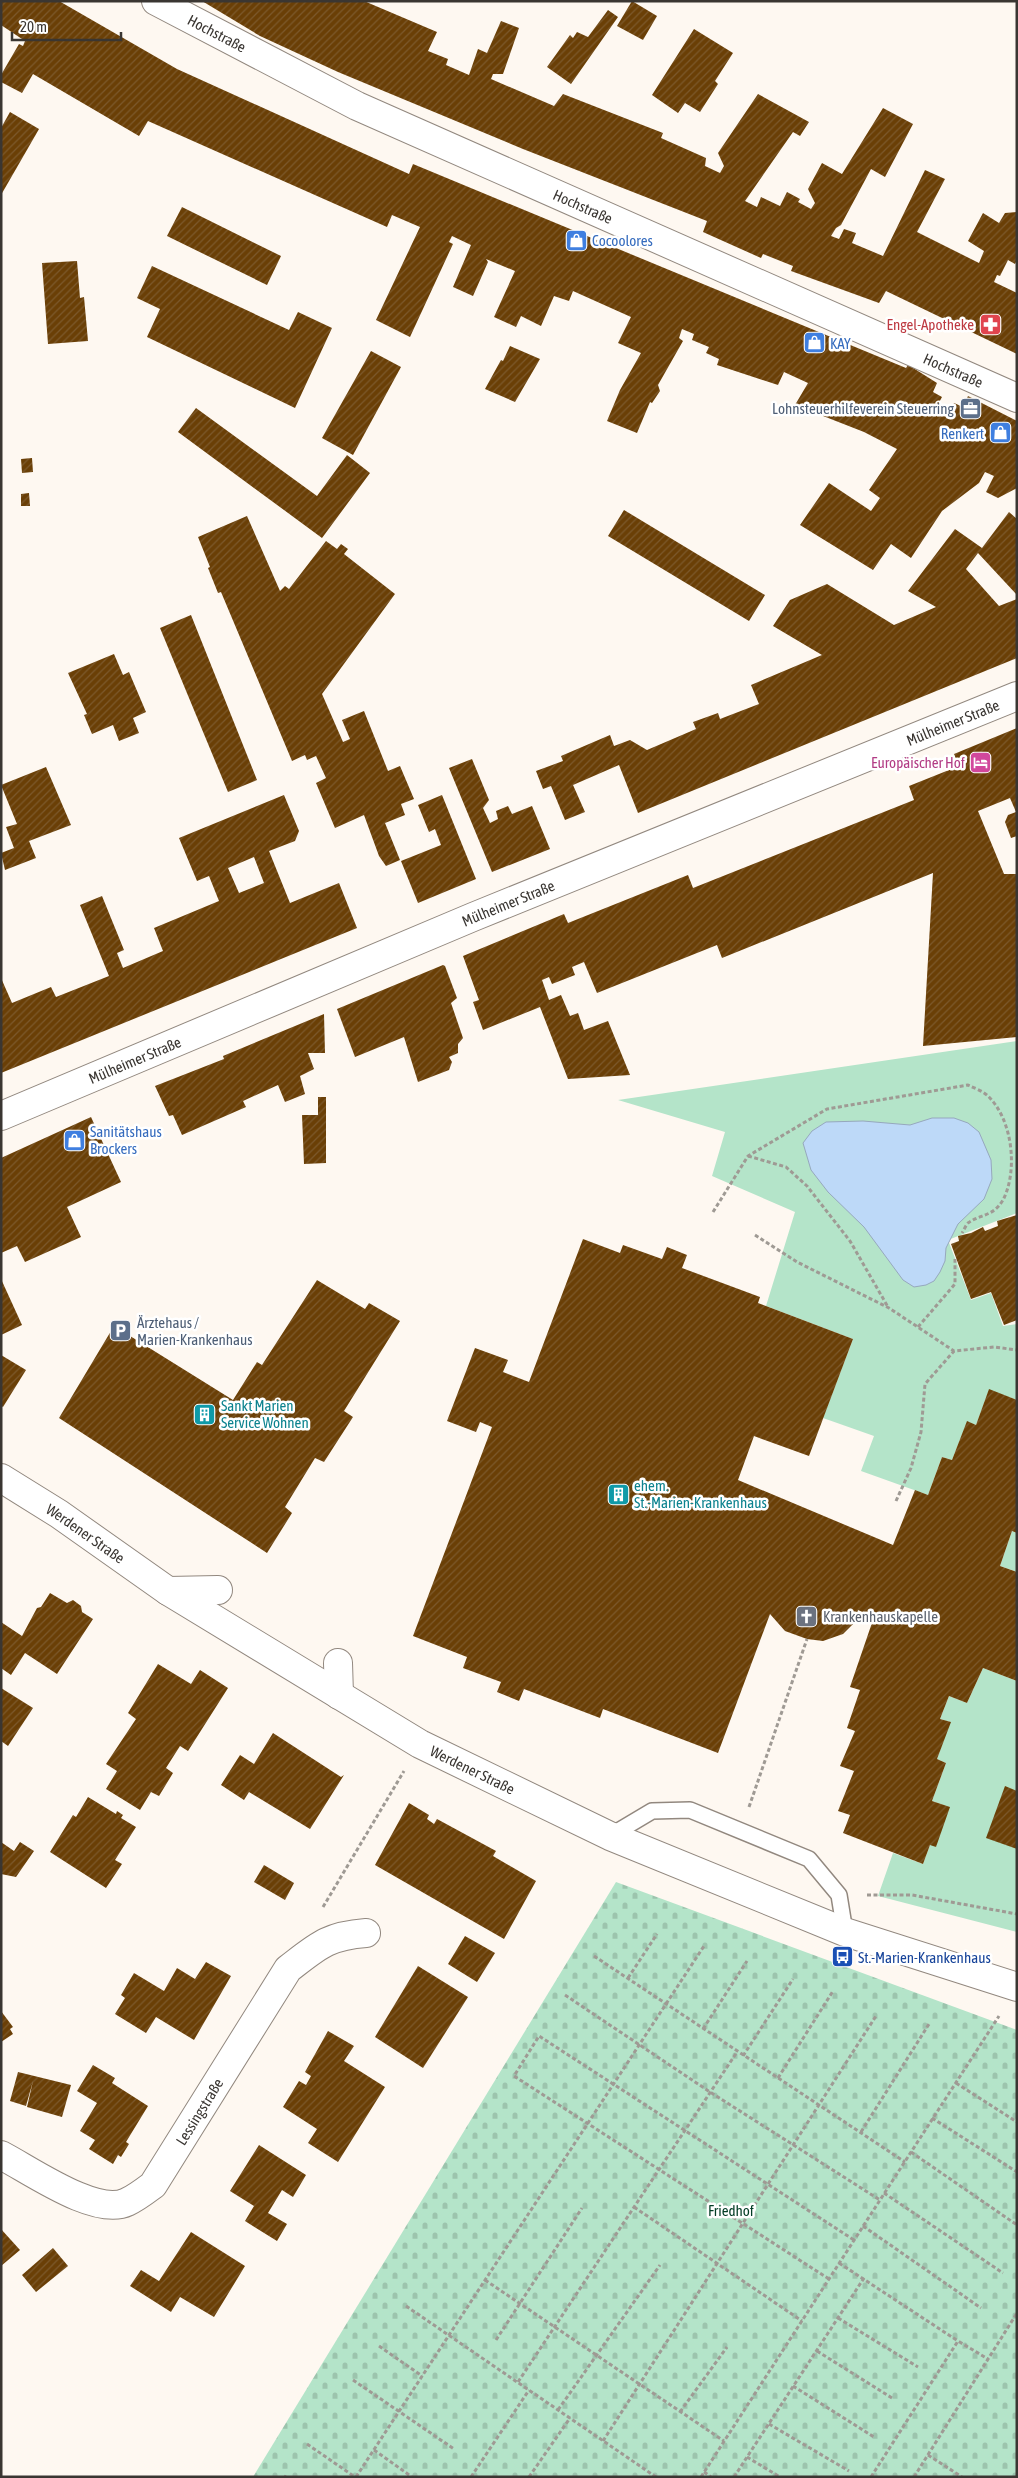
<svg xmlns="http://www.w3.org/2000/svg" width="1018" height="2478" viewBox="0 0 1018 2478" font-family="'Asap Condensed',sans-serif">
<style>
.cemetery{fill:url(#cemetery-stones)}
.green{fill:#b4e4c9}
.water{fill:#bdd9f8;stroke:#96a8bd}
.building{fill:url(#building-hatch);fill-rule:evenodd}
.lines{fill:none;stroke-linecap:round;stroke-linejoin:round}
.lane-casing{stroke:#92887f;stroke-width:18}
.street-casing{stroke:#92887f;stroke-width:30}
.secondary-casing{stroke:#92887f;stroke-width:30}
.path{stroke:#9f9a94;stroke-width:3;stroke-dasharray:4 2.5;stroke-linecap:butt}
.lane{stroke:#fff;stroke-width:15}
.street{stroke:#fff;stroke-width:28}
.secondary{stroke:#fff;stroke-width:28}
.labels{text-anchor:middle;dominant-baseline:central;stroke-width:5;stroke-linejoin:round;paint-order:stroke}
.street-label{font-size:15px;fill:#3a3632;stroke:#fff}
.shop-label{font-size:15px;fill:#366cbe;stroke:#fff;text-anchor:start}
.health-label{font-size:15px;fill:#be3a42;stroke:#fff;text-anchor:end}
.service-label{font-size:15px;fill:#4e5e75;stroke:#fff;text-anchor:end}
.hotel-label{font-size:15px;fill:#b23c85;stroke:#fff;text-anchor:end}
.culture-label{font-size:15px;fill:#0d838f;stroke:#fff;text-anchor:start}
.worship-label{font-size:15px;fill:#5b616d;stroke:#fff;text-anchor:start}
.transit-label{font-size:15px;fill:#164399;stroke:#fff;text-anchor:start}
.park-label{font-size:15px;fill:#023d25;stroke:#fff}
</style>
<defs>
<pattern id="cemetery-stones" width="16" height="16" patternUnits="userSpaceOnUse" patternTransform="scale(1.25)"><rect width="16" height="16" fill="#b4e4c9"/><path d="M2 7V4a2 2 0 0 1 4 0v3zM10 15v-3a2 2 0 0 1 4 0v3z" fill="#9cc4ad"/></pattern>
<pattern id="building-hatch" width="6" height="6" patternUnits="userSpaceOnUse" patternTransform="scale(1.25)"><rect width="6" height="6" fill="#6a3f06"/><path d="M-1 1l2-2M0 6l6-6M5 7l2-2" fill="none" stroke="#7c592c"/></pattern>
</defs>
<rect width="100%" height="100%" fill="#fef8f1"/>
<polygon class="cemetery" points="616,1882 1017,2030 1017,2477 253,2477"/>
<g class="green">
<polygon points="1017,1041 1017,1213 948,1240 971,1300 991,1293 1003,1326 1017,1324 1017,1400 989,1390 976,1425 967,1422 952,1460 942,1457 928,1495 861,1471 874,1436 823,1418 853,1339 766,1306 795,1212 712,1176 725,1132 618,1100"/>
<polygon points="1012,1531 1017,1533 1017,1572 1000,1566"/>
<polygon points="983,1668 1017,1681 1017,1932 878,1896 893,1853 923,1864 930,1845 949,1807 932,1801 946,1763 937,1759 950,1722 940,1719 949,1696 967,1703"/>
</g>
<polygon class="water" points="932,1118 954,1118 968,1123 979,1132 991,1160 992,1179 984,1199 958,1224 946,1248 945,1261 940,1272 934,1281 926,1285 914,1287 903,1280 864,1227 828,1192 811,1170 803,1143 812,1131 826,1122 863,1121 910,1125"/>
<g class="building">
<polygon points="1,1 59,1 177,69 409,174 413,164 906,368 908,365 910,366 937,383 933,392 942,397 936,408 948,414 954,403 963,407 968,396 1017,421 1017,488 998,498 986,492 994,476 985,472 979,483 942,511 911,558 891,544 873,570 800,525 829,483 871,511 880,498 869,490 897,449 864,432 795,405 808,383 784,372 778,385 717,365 719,359 706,353 709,347 692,340 694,334 682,329 679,338 683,341 658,385 660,391 652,403 650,402 637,433 607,421 620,390 641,353 618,343 631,317 573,291 569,301 554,296 541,326 521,316 516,327 494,317 515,271 486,259 488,262 473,296 453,287 471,245 452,236 449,242 453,244 410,337 376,320 420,227 392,215 387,227 148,121 139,136 33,74 22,93 1,82 1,75 19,44 23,46 25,41 1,25"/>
<polygon points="202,1 364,1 437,32 428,51 448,59 446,65 469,75 478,49 487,53 501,21 519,28 503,74 493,74 491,79 554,106 563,94 663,133 661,138 706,158 705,166 720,173 724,166 718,153 758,94 809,122 800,136 793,132 745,201 757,207 761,197 780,206 787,192 800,199 798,202 811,209 815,203 808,189 822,163 842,174 883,108 913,124 885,177 871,169 841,225 836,228 831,236 839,239 844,229 856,233 852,243 883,256 925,170 945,179 917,232 979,263 984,251 968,241 983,213 999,223 1005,213 1017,212 1017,260 1015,264 1008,260 1000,276 997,275 994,282 1017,293 1017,354 886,291 879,303 791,271 793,266 763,254 761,258 703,232 707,221 523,149 338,72 260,36"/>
<polygon points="632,1 657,16 643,40 617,26"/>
<polygon points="608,10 618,17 571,84 547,67 570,35 573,38 577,32 588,37"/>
<polygon points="694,29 733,53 715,81 718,84 700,112 685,103 678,113 652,95"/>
<polygon points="10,112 39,129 1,195 1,128"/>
<polygon points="182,207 281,256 267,285 167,236"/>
<polygon points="77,261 80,298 84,297 88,341 48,344 42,263"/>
<polygon points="152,266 289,330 298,312 332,328 295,408 147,337 160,309 137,298"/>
<polygon points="510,346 540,359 515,402 485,389 501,360 503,361"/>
<polygon points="371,351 401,367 353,455 322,438"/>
<polygon points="196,408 317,496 347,455 370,473 322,538 178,432"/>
<polygon points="32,458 33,472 22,473 21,459"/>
<polygon points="29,493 30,506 21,506 21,494"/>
<polygon points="624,510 765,595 749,621 608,536"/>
<polygon points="1009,512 1017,519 1017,595 978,553 966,569 999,606 1017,599 1017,658 638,813 619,765 573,785 585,812 565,820 551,786 543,789 536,771 563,761 561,756 610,735 614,746 630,740 647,750 696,729 693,722 718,713 720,719 759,704 751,685 822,655 773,626 790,600 827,584 894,625 936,607 908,591 955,529 982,548"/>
<polygon points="247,516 280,591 285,586 289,589 326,541 337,549 341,544 348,549 344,554 395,594 322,694 343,742 350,739 342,720 364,711 388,771 400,766 414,799 401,804 405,815 385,823 400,860 386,866 379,856 364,815 335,828 316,783 326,778 316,756 307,760 305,755 292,761 221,592 218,593 208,568 210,567 198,537"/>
<polygon points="191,615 257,780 228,792 160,628"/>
<polygon points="114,654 123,675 129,672 146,712 133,718 139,733 119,741 113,725 92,734 84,715 87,714 68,673"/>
<polygon points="1017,728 1017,836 1011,838 1005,822 1008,815 1016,812 1010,798 978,811 1004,874 1017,874 1017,1037 923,1046 933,873 722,958 717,945 597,993 584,962 572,967 575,975 552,984 549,977 542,980 549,1000 561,995 570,1016 578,1013 584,1030 608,1021 630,1075 568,1079 540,1007 483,1030 473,1002 479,1000 463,956 564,914 568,923 688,875 693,888 914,800 909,786 959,766 954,754"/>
<polygon points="472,759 489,800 483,808 490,823 498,819 496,811 508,806 512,814 532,806 550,849 492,872 449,768"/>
<polygon points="46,767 71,825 29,841 36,858 5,870 1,853 14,848 6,827 17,824 1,785"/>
<path d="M284 795 299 831 295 841 269 851 290 903 339 883 357 928 1 1073V978L12 1003 51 987 56 997 109 976 80 905 102 896 124 950 117 953 123 968 163 951 154 928 219 901 209 876 197 881 179 838ZM254 857 264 883 239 893 228 868Z"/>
<polygon points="442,795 476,879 418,903 401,861 441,845 435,829 429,832 418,805"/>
<polygon points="443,965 445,966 457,998 451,1003 463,1038 458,1044 458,1053 449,1057 452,1062 449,1070 418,1082 404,1037 355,1057 337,1009"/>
<polygon points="324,1014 325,1053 308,1053 314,1069 300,1076 305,1094 285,1102 278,1085 243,1101 246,1107 182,1135 173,1115 169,1116 155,1086 224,1059 223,1056"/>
<polygon points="318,1097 326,1097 326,1163 304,1164 302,1115 318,1115"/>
<polygon points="91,1117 121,1182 67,1207 81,1237 25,1262 17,1246 1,1253 1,1158"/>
<polygon points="1017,1215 1017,1320 1004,1325 991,1292 971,1299 951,1244 959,1241 958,1236 971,1233 983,1227 985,1231 998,1226 997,1221"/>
<polygon points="583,1239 620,1253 623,1245 662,1259 667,1247 687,1255 682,1268 760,1297 758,1303 853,1339 809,1456 754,1436 738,1480 893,1545 915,1490 928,1495 942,1457 952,1460 967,1421 976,1425 989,1389 1017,1400 1017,1533 1012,1531 1000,1566 1017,1572 1017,1681 983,1668 967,1703 949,1696 940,1719 951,1722 937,1759 946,1763 932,1801 950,1807 936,1847 930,1845 923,1864 843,1833 850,1815 838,1811 854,1771 840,1766 855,1731 847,1728 860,1690 850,1687 874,1617 858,1610 856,1621 843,1634 823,1641 807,1639 785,1631 770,1614 718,1753 603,1709 600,1718 524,1689 519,1701 497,1692 501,1682 463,1668 467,1657 413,1636 492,1427 480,1422 476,1432 447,1421 475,1348 508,1360 503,1372 529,1382"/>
<polygon points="1,1279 22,1325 1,1335"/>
<polygon points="317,1280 365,1309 369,1303 400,1321 344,1411 353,1417 324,1462 315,1458 285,1507 292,1513 267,1553 59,1418 114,1326 233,1400 257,1362 262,1365"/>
<polygon points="1,1355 26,1370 3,1407 1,1406"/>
<polygon points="50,1593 67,1603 73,1600 81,1606 82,1612 93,1619 57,1674 25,1653 11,1675 1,1668 1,1622 22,1636 37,1608 41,1607"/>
<polygon points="158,1664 191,1684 200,1670 228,1688 188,1751 180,1746 166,1768 173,1773 159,1796 151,1792 140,1810 106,1789 117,1771 106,1764 136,1719 128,1713"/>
<polygon points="1,1688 33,1708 8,1746 1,1741"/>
<polygon points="273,1733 341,1777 344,1775 310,1829 249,1792 244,1800 221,1785 240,1755 254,1764"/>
<polygon points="1005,1786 1017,1791 1017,1849 986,1838"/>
<polygon points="88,1797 116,1814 117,1811 123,1815 121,1818 136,1827 115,1860 122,1864 106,1888 50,1852 73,1815 76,1817"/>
<polygon points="409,1803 429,1815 427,1819 434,1824 437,1819 496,1851 493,1856 536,1881 504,1939 375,1865"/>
<polygon points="1,1842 14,1851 20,1842 34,1851 16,1877 1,1874"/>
<polygon points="264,1865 294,1883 285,1900 254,1882"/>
<polygon points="465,1936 495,1953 477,1982 448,1964"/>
<polygon points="206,1962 231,1976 194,2040 156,2017 146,2033 115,2014 125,1998 121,1995 134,1973 164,1991 177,1968 195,1979"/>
<polygon points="418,1966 468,1997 423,2068 375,2037"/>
<polygon points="1,2011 13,2027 10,2029 13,2034 1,2042"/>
<polygon points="328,2031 354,2046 344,2061 385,2087 338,2162 308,2143 317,2129 283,2107 299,2081 306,2085 311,2076 305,2072"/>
<polygon points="93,2065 115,2078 112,2083 148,2106 126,2142 129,2144 121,2157 118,2155 113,2164 89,2149 95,2140 80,2131 97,2103 77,2091"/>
<polygon points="18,2072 71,2085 62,2117 27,2107 33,2081 26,2106 10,2101"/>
<polygon points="259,2145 306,2175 293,2197 282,2190 268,2213 287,2224 277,2241 245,2221 254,2206 230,2191"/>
<polygon points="1,2229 20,2250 1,2266"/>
<polygon points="191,2232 245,2266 214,2317 180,2297 171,2312 130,2286 141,2270 159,2281"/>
<polygon points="53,2248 68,2266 36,2292 22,2275"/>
</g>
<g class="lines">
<defs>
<polyline id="lane" points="610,1836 652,1811 690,1810 809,1859 839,1895 845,1932"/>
<g id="street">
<path id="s1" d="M156 1 357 106 1017 398"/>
<path id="s2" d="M1 1478 59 1514 168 1591 420 1744 610 1836 845 1932 1017 1987"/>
<polyline points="168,1591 218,1590"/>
<polyline points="338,1663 339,1695"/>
<path id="s3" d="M1 2155C30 2170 96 2217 127 2202 136 2198 145 2191 153 2185L288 1969C318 1946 327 1936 366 1933"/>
</g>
<g id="secondary">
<path id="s4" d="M1 1116 473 917 1017 696"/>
</g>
</defs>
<use href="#lane" class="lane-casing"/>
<use href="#street" class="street-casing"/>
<use href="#secondary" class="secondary-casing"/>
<g class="path">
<polyline points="748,1156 786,1167 807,1186 850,1241 888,1307"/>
<path d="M713 1212 748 1156 827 1109 968 1085C974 1088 983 1091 988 1096 1013 1120 1018 1171 1003 1200 993 1217 980 1214 968 1223 966 1225 964 1230 962 1233"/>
<polyline points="755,1235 797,1262 889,1308 954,1351 994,1347 1017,1350"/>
<polyline points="918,1327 955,1284 955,1259"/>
<polyline points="896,1501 911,1468 921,1432 925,1384 954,1351"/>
<polyline points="749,1807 807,1639"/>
<polyline points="867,1895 912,1895 1017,1914"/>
<polyline points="323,1907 404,1771"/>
<polyline points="594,1956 905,2162"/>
<polyline points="628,1978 657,1934"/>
<polyline points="565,1995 710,2092 880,2200"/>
<polyline points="703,2029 747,1961"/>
<polyline points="743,2056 793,1979"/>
<polyline points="778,2078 833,1991"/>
<polyline points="956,2083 1017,2122"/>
<polyline points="932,2118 1017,2172"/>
<polyline points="861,2132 929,2024"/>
<polyline points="911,2152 1017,2225"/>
<polyline points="884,2193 1003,2273"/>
<polyline points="634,2207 802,2321"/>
<polyline points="863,2226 981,2308"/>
<polyline points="839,2263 958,2341"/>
<polyline points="829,2279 514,2076 539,2036 854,2240"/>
<polyline points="485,2280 724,2441"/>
<polyline points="406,2306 656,2477"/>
<polyline points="838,2318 918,2367"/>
<polyline points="496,2340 582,2208"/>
<polyline points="379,2346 422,2376"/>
<polyline points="817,2351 892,2398"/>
<polyline points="353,2380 454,2449"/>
<polyline points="518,2382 737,2052"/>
<polyline points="793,2386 874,2437"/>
<polyline points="558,2410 660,2265"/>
<polyline points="680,2412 727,2347"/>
<polyline points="769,2424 849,2471"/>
<polyline points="603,2441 876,2016"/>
<polyline points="307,2444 355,2477"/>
<polyline points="374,2450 412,2477"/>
<polyline points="928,2455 962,2477"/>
<polyline points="747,2457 780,2477"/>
<polyline points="704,2472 711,2477"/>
<polyline points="284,2476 286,2477"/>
<polyline points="356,2477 704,1946"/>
<polyline points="471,2477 529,2390"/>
<polyline points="529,2477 570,2418"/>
<polyline points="701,2477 999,2016"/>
<polyline points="734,2477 864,2278"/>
<polyline points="871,2477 958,2341 988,2359"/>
<polyline points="914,2477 1017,2313"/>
</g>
<use href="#lane" class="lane"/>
<use href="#street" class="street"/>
<use href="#secondary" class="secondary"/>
</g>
<defs>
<symbol id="shop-square" viewBox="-11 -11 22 22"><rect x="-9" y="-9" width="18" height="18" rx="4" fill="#3f7fe0" stroke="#fff"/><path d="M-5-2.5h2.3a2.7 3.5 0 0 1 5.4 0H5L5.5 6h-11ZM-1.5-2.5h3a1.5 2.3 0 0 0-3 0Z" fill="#fff"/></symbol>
<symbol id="pharmacy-square" viewBox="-11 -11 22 22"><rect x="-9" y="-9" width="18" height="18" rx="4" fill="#e0444e" stroke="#fff"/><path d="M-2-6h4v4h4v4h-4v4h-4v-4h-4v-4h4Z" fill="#fff"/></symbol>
<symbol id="office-square" viewBox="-11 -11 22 22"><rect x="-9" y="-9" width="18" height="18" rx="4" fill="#5c6f8a" stroke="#fff"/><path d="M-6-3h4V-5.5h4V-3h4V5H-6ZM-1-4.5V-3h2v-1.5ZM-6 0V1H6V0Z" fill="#fff"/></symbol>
<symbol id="hotel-square" viewBox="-11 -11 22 22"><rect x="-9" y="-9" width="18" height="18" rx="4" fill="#d1479c" stroke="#fff"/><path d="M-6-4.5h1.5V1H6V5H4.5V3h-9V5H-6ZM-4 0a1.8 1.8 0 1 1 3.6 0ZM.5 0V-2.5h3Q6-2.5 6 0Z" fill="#fff"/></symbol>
<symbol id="parking-square" viewBox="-11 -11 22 22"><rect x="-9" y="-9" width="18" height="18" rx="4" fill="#5c6f8a" stroke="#fff"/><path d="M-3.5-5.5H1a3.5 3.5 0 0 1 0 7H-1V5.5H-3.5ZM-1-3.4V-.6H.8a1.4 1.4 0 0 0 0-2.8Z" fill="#fff"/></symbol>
<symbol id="building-square" viewBox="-11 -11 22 22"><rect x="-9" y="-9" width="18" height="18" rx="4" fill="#0f9aa8" stroke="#fff"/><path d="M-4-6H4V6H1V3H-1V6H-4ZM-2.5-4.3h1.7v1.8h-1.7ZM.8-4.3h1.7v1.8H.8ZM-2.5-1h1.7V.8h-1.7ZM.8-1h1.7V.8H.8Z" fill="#fff"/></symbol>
<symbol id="church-square" viewBox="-11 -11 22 22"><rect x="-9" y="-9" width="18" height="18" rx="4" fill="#6b7280" stroke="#fff"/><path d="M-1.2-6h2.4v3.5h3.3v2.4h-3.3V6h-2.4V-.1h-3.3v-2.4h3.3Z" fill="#fff"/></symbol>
<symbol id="bus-square" viewBox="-11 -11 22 22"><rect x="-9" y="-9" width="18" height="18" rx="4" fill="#1a4fb4" stroke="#fff"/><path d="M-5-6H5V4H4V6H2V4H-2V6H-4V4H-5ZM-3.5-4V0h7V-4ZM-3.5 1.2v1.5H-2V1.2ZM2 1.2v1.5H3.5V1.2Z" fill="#fff"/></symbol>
</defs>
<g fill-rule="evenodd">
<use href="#shop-square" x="564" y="228" width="25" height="25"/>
<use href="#pharmacy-square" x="978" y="312" width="25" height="25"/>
<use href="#shop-square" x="802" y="330" width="25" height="25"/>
<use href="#office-square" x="958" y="396" width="25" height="25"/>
<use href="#shop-square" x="988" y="420" width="25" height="25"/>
<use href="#hotel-square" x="968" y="750" width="25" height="25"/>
<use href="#shop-square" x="62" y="1128" width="25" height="25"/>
<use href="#parking-square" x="108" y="1318" width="25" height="25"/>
<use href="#building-square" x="192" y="1402" width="25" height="25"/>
<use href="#building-square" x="606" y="1482" width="25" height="25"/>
<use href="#church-square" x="794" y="1604" width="25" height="25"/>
<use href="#bus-square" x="830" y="1944" width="25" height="25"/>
</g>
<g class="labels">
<g class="street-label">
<text stroke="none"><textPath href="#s1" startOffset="69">Hochstraße</textPath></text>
<text stroke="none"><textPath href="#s1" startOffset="474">Hochstraße</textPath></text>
<text stroke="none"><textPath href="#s1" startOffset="879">Hochstraße</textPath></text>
<text stroke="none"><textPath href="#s4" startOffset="1030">Mülheimer Straße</textPath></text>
<text stroke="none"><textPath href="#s4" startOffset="550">Mülheimer Straße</textPath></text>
<text stroke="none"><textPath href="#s4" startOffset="145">Mülheimer Straße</textPath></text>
<text stroke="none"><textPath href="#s2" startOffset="101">Werdener Straße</textPath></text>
<text stroke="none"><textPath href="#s2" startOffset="555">Werdener Straße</textPath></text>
<text stroke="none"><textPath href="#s3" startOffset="256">Lessingstraße</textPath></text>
</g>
<g class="shop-label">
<text x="592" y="240">Cocoolores</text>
<text x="830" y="343">KAY</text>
<text x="984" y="433" text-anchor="end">Renkert</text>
<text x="90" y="1131">Sanitätshaus<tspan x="90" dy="17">Brockers</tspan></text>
</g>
<g class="health-label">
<text x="974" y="324">Engel-Apotheke</text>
</g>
<g class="service-label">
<text x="954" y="408">Lohnsteuerhilfeverein Steuerring</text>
<text x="137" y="1322" text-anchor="start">Ärztehaus /<tspan x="137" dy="17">Marien-Krankenhaus</tspan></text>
</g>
<g class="hotel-label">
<text x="965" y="762">Europäischer Hof</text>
</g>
<g class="culture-label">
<text x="221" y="1405">Sankt Marien<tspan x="221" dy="17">Service Wohnen</tspan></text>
<text x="634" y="1485">ehem.<tspan x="634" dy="17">St.-Marien-Krankenhaus</tspan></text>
</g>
<g class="worship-label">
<text x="823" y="1616">Krankenhauskapelle</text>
</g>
<g class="transit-label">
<text x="858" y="1957">St.-Marien-Krankenhaus</text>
</g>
<g class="park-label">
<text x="731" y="2210">Friedhof</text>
</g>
</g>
<rect width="1018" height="2478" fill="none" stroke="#3a3632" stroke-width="5"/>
<path d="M12 32v8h109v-8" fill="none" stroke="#3a3632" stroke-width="2.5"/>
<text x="20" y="32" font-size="15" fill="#3a3632" stroke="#ffffff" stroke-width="4" paint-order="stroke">20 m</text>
</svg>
